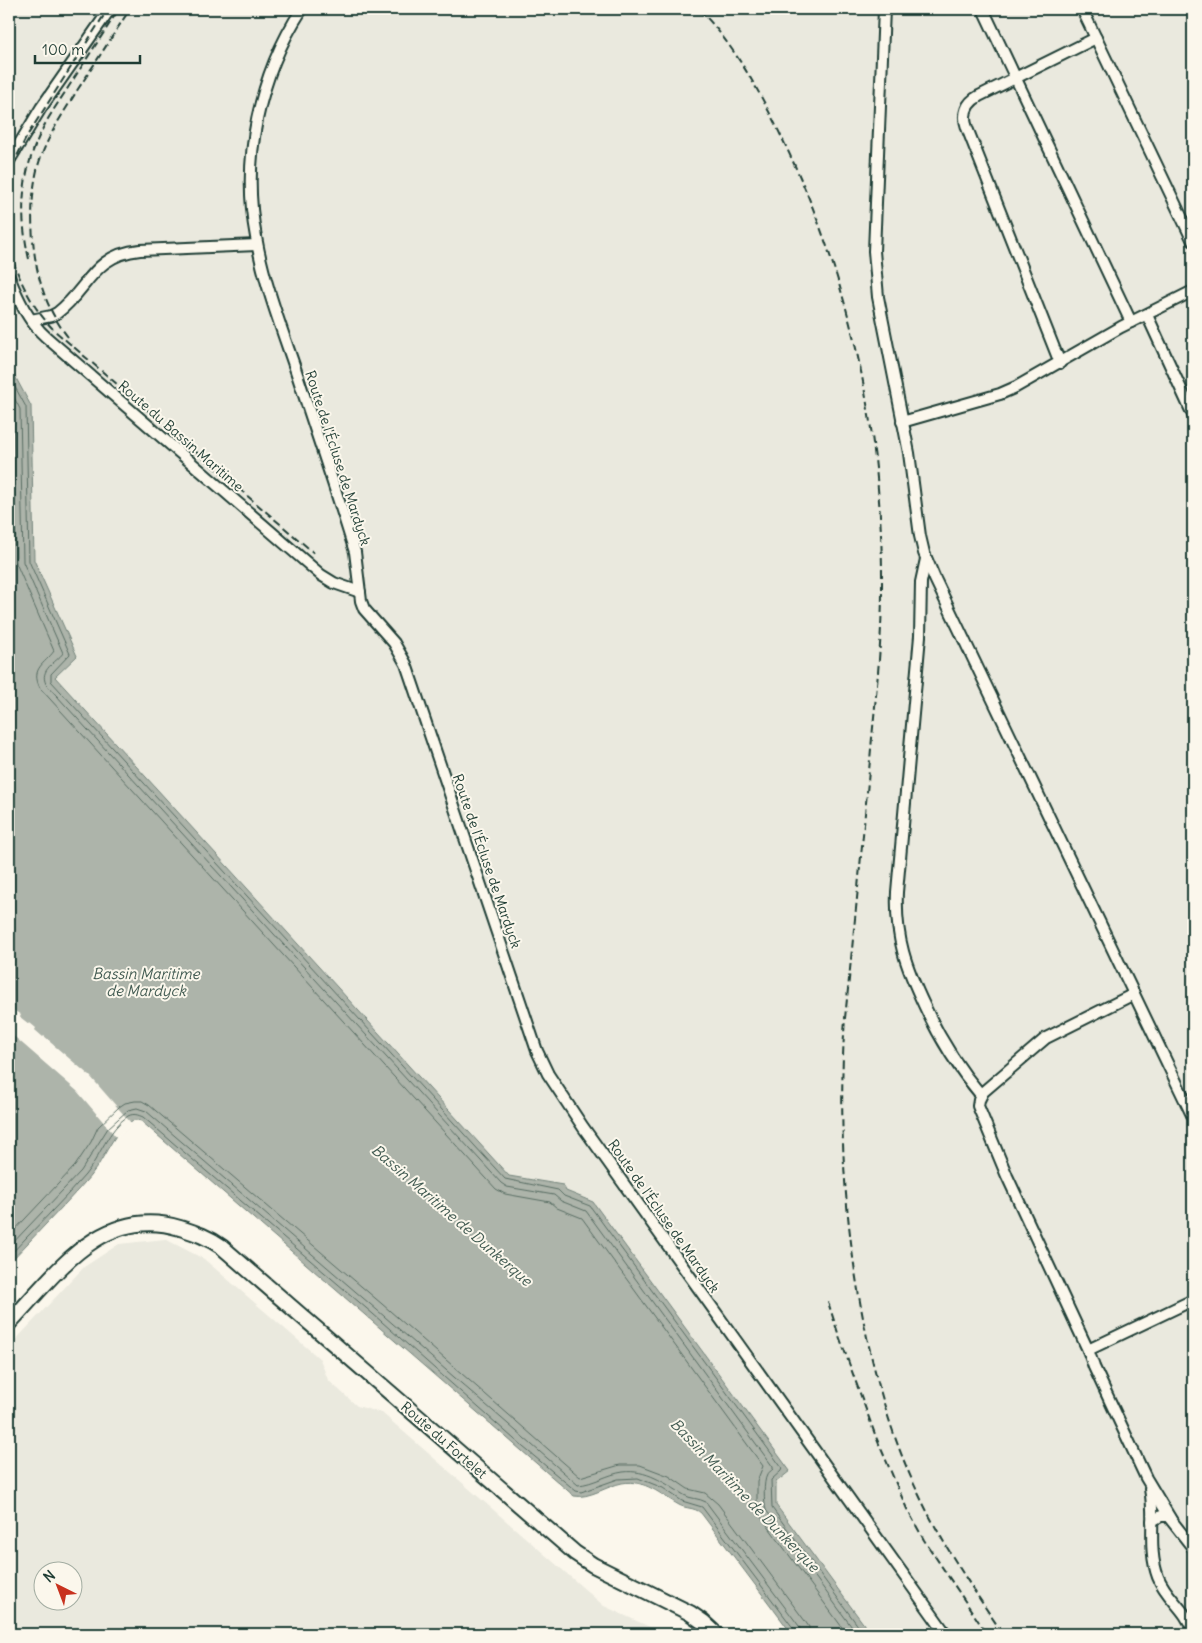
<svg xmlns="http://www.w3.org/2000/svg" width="1202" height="1643" viewBox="0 0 1202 1643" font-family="Delius,sans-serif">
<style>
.built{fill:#eae9de;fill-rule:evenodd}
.water{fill:#adb4aa;stroke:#74847b}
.pier{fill:#fbf7ec}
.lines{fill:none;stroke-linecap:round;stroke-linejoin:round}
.shore{stroke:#586d63;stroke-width:1}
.minor-casing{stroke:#1f3d34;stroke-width:14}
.major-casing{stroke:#1f3d34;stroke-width:18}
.minor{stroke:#fbf7ec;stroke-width:10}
.major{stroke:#fbf7ec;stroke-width:14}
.rail{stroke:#1f3d34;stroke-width:2;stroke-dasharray:8 4;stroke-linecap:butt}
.labels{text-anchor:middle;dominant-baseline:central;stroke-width:4;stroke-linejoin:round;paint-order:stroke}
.street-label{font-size:14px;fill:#1f3d34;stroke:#fbf7ec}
.water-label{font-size:15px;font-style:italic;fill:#425b52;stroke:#fbf7ec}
</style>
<rect width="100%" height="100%" fill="#fbf7ec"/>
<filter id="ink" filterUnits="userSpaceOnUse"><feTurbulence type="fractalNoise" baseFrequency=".02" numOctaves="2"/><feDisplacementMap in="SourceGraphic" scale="10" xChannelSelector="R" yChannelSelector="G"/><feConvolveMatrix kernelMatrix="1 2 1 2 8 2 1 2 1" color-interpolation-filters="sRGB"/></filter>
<g filter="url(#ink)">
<g class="built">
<polygon points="9,9 1193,9 1193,1634 871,1634 776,1504 776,1482 790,1471 593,1202 566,1191 562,1185 509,1176 55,677 77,656 34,560 31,406 9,365"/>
<path d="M165 1239 204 1259 320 1359 328 1380 357 1406 382 1413 604 1606 665 1634H9V1347L84 1267 119 1244ZM42 1570H72V1600H42Z"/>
</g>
<path class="water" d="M9 365 31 406 34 560 77 656 55 677 509 1176 563 1185 566 1191 593 1202 790 1471 776 1482V1505L871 1634H792L701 1513C694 1507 686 1509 679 1505 661 1495 645 1479 622 1483 607 1486 589 1499 574 1496L141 1121C123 1113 105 1156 97 1167 87 1181 75 1193 64 1205 46 1224 27 1244 9 1263Z"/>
<polygon class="pier" points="9,1007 14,1011 15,1011 21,1015 20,1017 29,1024 30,1023 36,1028 35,1030 43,1037 44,1036 50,1041 50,1042 90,1076 132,1124 117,1138 77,1091 9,1032"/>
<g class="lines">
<g class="shore">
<polyline points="9,376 26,407 29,561 70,654 51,674 51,681 505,1179 558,1190 564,1196 590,1206 782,1468 781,1471 771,1480 772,1508 864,1634"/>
<path d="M9 388 20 409 23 562 63 653C56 663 39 669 46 684L501 1183 507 1187 554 1195 561 1201 586 1211 773 1467V1469C771 1471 768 1473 767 1475 763 1482 764 1503 766 1510L857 1634"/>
<path d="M9 404 13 411 16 563 54 651C45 664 30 668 40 688L496 1189 505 1194 550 1202 557 1208 582 1218 763 1466 757 1481V1505L759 1514 847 1634"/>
<polyline points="9,1236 75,1166 91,1142 98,1127 119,1107 125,1103 135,1101 142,1101 149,1105 382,1304 580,1477 620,1465 640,1465 669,1476 688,1489 705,1493 718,1504 805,1621 809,1627 809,1634"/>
<path d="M9 1247 81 1171 108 1128 128 1110 137 1108 146 1111 377 1310 578 1485C593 1484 608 1474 623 1472 646 1469 665 1483 684 1495 690 1499 699 1498 706 1502L799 1626 802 1634"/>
<path d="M9 1256C34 1229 61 1203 85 1175 100 1157 108 1129 128 1116 134 1113 138 1115 143 1117L373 1314 523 1447 576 1491 581 1492 618 1479 638 1478 663 1488 682 1501 702 1507 794 1629 796 1634"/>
</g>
<defs>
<g id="minor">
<path d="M302 9C259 75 241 159 256 237 264 283 281 327 296 371 314 426 333 481 350 536L355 552 361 601 364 609 394 643 406 664 537 1051 548 1074 583 1127 946 1634"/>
<polyline points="884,9 874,251 878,297 909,453 920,536 924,553 935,579 1193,1117"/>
<polyline points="983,9 1131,322"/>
<polyline points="1082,9 1193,241"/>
<polyline points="9,161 41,108 110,9"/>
<path d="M9 277C18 299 28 321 46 337L321 575 334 583 360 592"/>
<polyline points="1147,315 1193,415"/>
<path d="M31 320 51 316 57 313C89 289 92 255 140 250L257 245"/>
<path d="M1060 363 967 128C962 114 966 103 979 96L1096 38"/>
<polyline points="902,422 1000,394 1016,387 1121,327 1193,291"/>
<path d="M926 559 921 582 920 636 897 892C895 938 906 967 925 1007 940 1039 958 1068 981 1095"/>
<polyline points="1134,994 1046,1038 983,1092 979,1100 978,1106 1007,1176 1088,1350 1193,1300"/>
<polyline points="1088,1350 1094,1367 1146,1478 1170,1518"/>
<path d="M1150 1489C1156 1518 1147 1548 1158 1577 1166 1598 1186 1609 1193 1631"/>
<polyline points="1152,1521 1161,1516 1168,1516 1193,1548"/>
</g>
<path id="major" d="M9 1323C56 1274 102 1204 180 1228 196 1233 208 1237 222 1247L575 1553 593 1565 690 1613 703 1622 716 1634"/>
</defs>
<use href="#minor" class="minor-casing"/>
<use href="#major" class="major-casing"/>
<use href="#minor" class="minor"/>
<use href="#major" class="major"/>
<g class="rail">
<path d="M699 9C742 54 769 109 795 166 854 296 883 444 882 587 882 645 875 703 870 760 862 846 854 932 845 1018 838 1121 844 1222 864 1323 876 1382 893 1441 919 1495 942 1544 973 1589 1003 1634"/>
<polyline points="9,178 15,160 27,136 108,9"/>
<path d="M9 249C19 280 32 308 55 331L314 553"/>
<path d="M29 259C19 216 21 173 41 132 49 115 61 99 71 83 87 58 103 34 119 9"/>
<path d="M68 337C48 312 38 282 34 250 31 222 31 194 38 166 46 138 63 114 78 89 96 62 113 35 130 9"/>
<polyline points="828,1302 838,1333 876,1437 907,1509 924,1540 987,1634"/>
</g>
</g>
</g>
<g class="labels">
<g class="street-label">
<text transform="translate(181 436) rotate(41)">Route du Bassin Maritime</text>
<text transform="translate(338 458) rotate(72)">Route de l'Écluse de Mardyck</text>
<text transform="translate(487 861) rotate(71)">Route de l'Écluse de Mardyck</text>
<text transform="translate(664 1216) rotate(55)">Route de l'Écluse de Mardyck</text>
<text transform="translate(444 1440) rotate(41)">Route du Fortelet</text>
</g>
<g class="water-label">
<text x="146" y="973">Bassin Maritime<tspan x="146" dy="17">de Mardyck</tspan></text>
<text transform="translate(452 1215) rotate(41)">Bassin Maritime de Dunkerque</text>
<text transform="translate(745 1495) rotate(46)">Bassin Maritime de Dunkerque</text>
</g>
</g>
<rect width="1202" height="1643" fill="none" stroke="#fbf7ec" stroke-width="30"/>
<rect x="15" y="15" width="1172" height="1613" fill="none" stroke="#1f3d34" stroke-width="2" filter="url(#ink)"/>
<g transform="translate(58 1586) rotate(318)"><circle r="24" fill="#fbf7ec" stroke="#a3ada2"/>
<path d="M0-4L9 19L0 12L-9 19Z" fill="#c8321e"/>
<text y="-8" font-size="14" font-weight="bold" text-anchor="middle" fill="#1f3d34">N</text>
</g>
<path d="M35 55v8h105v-8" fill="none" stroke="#1f3d34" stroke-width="2.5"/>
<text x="42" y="55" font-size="15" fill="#1f3d34" stroke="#fbf7ec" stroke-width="4" paint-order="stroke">100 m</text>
</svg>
